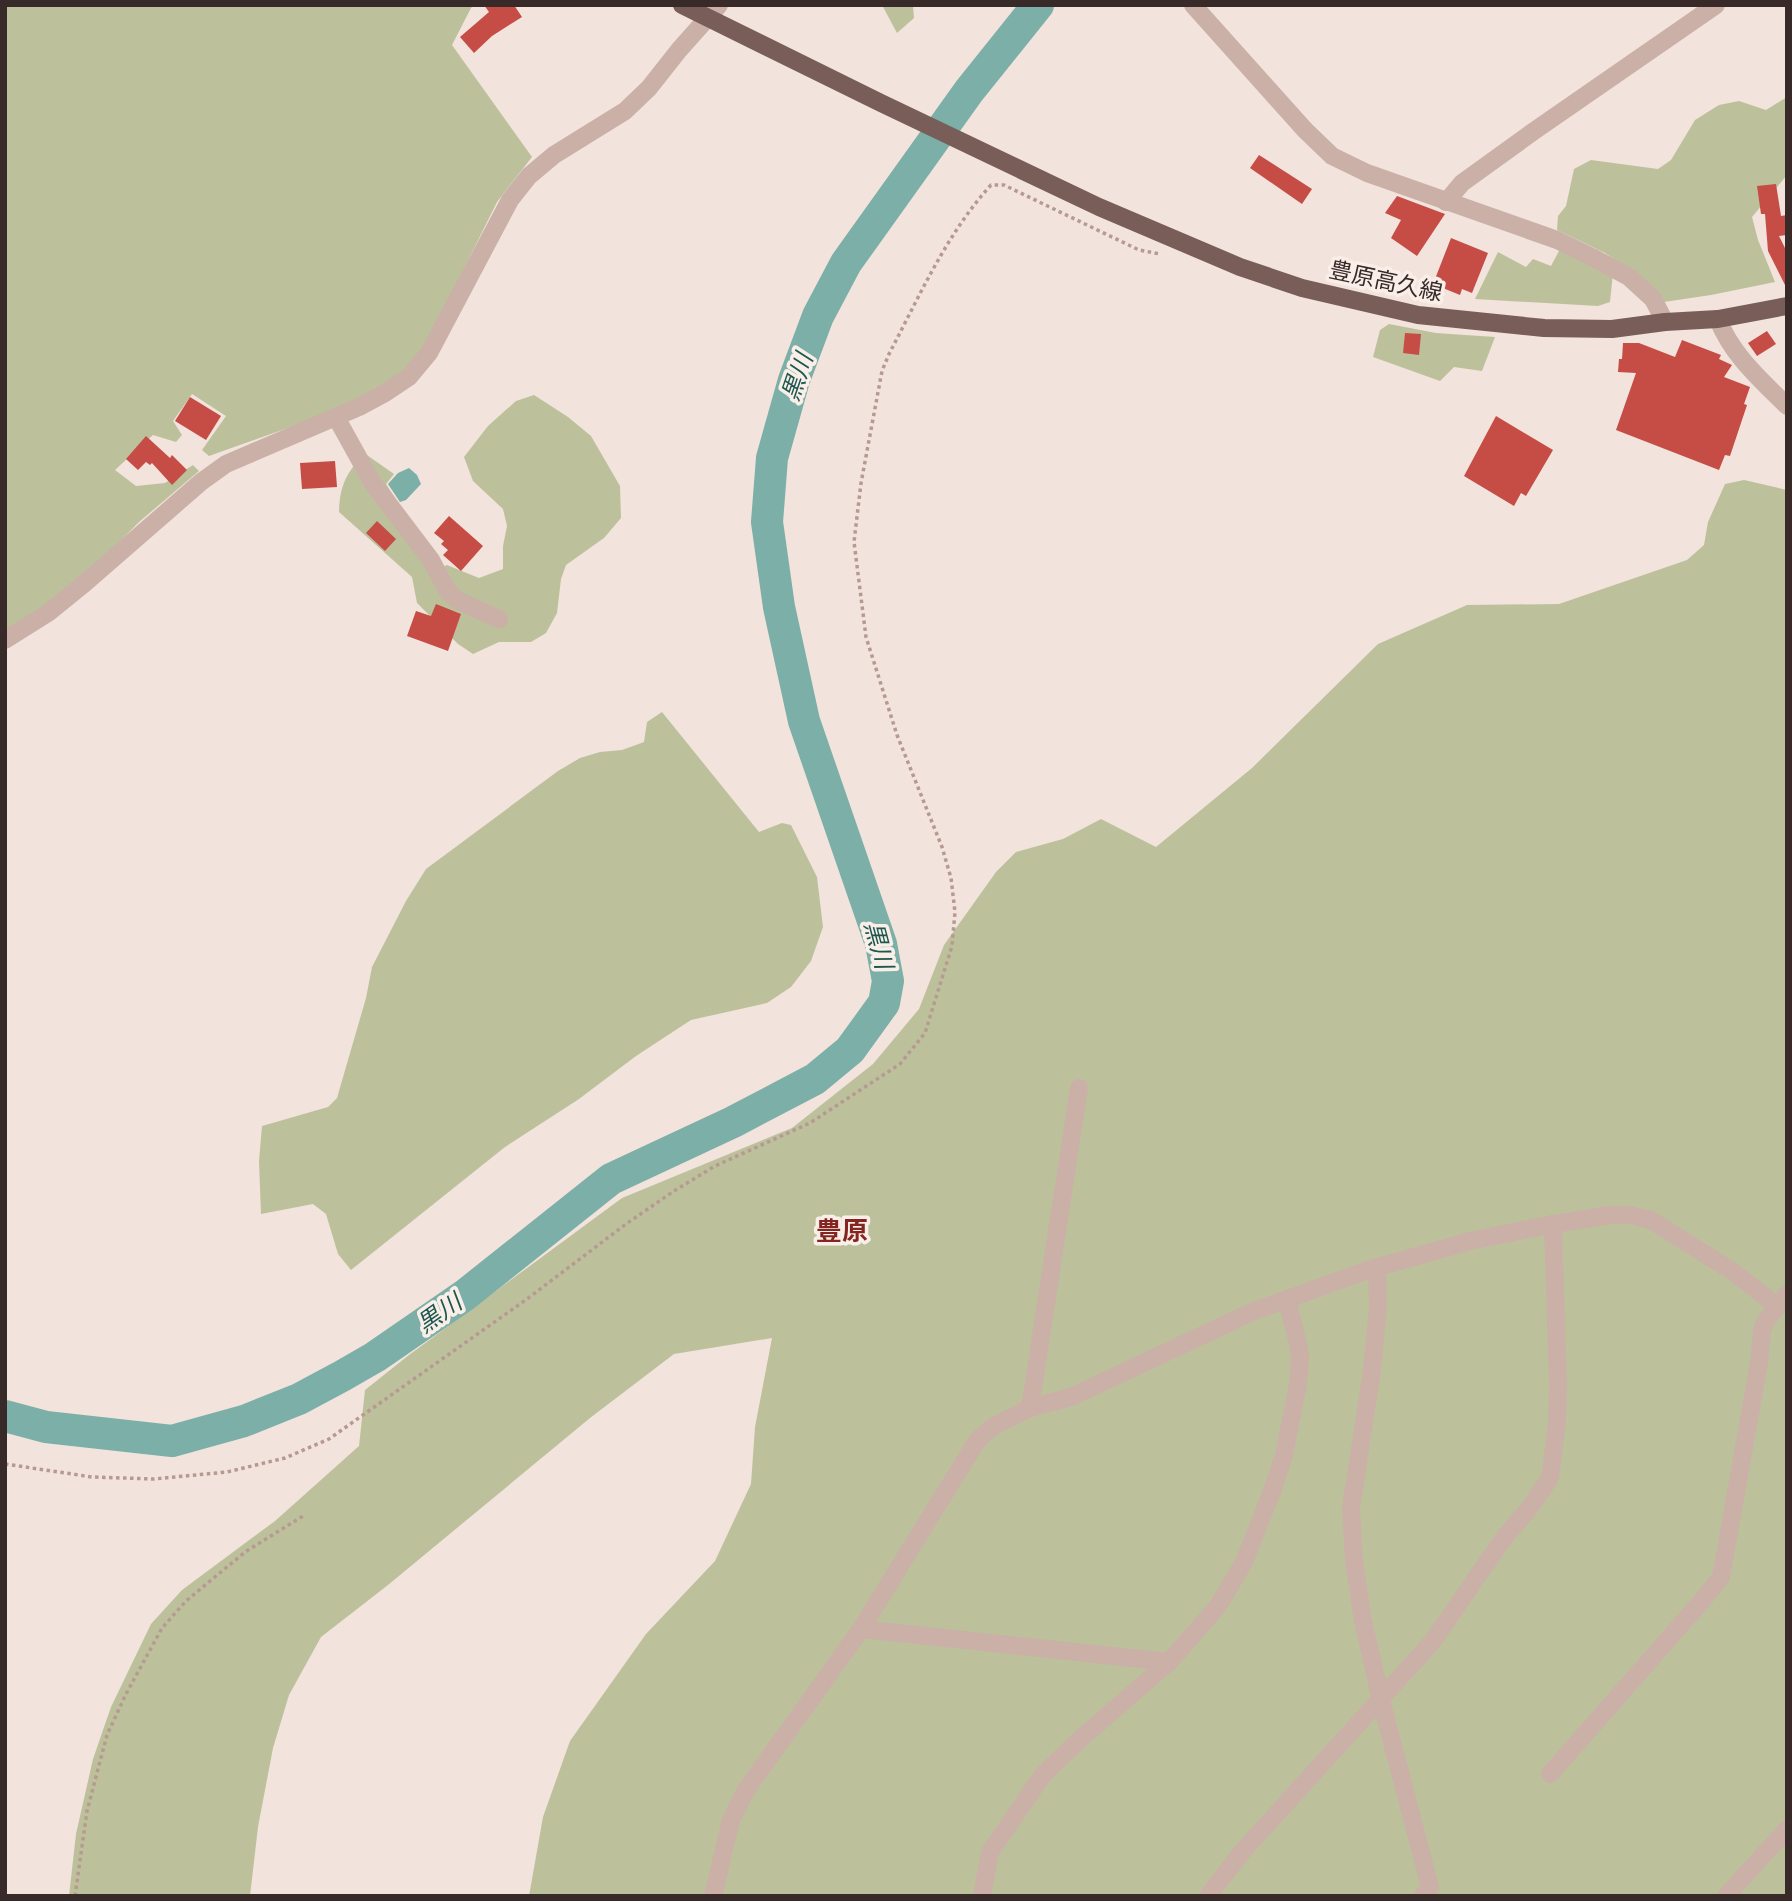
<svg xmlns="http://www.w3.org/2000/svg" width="1792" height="1901" viewBox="0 0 1792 1901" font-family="Helvetica,'Noto Sans JP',sans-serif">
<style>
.green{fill:#bcc19c}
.water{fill:#7bafa7}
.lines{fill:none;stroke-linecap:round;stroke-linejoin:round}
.river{stroke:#7bafa7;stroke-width:32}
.building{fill:#c64c46}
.path{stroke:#b69a92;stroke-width:3.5;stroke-dasharray:3.5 3.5;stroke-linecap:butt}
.minor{stroke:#cab0a7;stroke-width:18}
.major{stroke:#785d59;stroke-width:18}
.labels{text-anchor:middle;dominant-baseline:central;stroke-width:7;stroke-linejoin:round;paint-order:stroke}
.street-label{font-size:23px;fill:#372a28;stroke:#f9eee8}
.water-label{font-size:24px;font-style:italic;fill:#1d5850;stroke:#f9eee8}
.quarter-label{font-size:26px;font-weight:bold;fill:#852521;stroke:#f9eee8}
</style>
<rect width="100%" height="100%" fill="#f2e3dc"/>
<g class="green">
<polygon points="5,5 475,5 471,8 452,45 532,157 497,202 424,349 403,374 358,403 209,456 202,450 226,416 192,394 173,421 182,435 176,442 153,435 115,470 136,486 165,483 193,465 199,471 139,522 83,579 23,621 5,630"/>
<polygon points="882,5 913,5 914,18 897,33"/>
<polygon points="1787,97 1787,175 1752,217 1758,240 1775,282 1711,295 1664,302 1639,276 1605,253 1557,230 1558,216 1566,206 1574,169 1591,160 1658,169 1671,160 1695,120 1719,105 1739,101 1766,110"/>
<polygon points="1560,249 1613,273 1610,302 1598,306 1475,299 1498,252 1526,267 1533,259 1551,266"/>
<polygon points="1389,324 1436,333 1495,337 1482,371 1454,367 1440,381 1373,357 1380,330"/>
<path d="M534 395 568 417 591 436 620 486 621 518 604 538 566 565 561 579 557 613 546 633 531 642H499L473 654 458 644 417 603 412 577 339 512C340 485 346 474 364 453L394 474 386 484 398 503 432 571 447 565 479 578 503 569V546L507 526 503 509 473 481 464 457 488 426 516 401Z"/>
<polygon points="1744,480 1787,490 1787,1896 529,1896 543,1817 570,1741 646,1634 715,1561 751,1484 755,1427 772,1338 674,1354 590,1418 388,1585 321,1637 289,1695 273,1748 258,1827 250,1896 69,1896 76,1834 93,1759 111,1707 151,1624 182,1590 275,1521 359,1446 365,1390 409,1355 622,1198 792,1128 873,1064 919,1009 944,945 996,872 1016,852 1063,839 1101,819 1156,847 1252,768 1378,644 1467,605 1559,604 1687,560 1704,545 1708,522 1725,484"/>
<polygon points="662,712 759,832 782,823 791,825 817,877 823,927 811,961 791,987 767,1003 691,1020 636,1056 579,1099 505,1147 351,1270 338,1254 326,1214 313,1204 261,1214 259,1161 262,1126 328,1107 337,1098 366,998 372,967 406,901 426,869 558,771 580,758 600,752 622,750 644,742 647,722"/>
</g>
<polygon class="water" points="409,468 417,475 421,484 406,500 400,502 388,484 398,473"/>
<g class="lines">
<polyline class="river" points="5,1416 46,1427 172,1441 244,1421 299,1399 342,1376 375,1357 465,1295 611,1179 733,1122 815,1079 850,1050 884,1003 888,981 881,944 804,721 779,607 767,522 772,458 794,380 818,316 846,263 969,91 1038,5"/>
</g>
<g class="building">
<polygon points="484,5 514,5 522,17 492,36 474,53 460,37 489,12"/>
<polygon points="1259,155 1312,189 1302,204 1250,168"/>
<polygon points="1776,184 1781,216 1787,215 1787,235 1779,236 1787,252 1787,289 1768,251 1765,214 1761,214 1757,186"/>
<polygon points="1397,196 1445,214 1417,256 1391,238 1401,220 1385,213"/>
<polygon points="1451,238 1488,253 1472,293 1462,289 1460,295 1438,286 1440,281 1435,279"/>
<polygon points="1767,331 1776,344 1757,356 1748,343"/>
<polygon points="1405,333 1421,334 1419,355 1403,353"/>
<polygon points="1682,340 1721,355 1719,359 1732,365 1724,377 1750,387 1744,404 1747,405 1730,456 1725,455 1719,470 1616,430 1636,373 1618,372 1619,359 1622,359 1623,343 1639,343 1675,357"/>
<polygon points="190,397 221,416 206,440 175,421"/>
<polygon points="1496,416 1553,450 1526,496 1521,493 1514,506 1464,476"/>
<polygon points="146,436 170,458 172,455 187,470 172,485 152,463 150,465 146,462 138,470 126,459"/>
<polygon points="335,461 337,487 302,489 300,463"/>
<polygon points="449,516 483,546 461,571 443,555 448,550 441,544 444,541 434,533"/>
<polygon points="377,521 396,539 385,551 366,533"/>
<polygon points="436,604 461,614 448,651 407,636 416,611 431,616"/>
</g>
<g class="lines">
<g class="path">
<path d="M5 1464 92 1477 154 1479 227 1472 285 1458 329 1439 527 1299 626 1224 674 1191 715 1166 810 1123 900 1064 925 1033 952 946 955 912 951 878 942 847 897 735 866 637 854 542 861 483 882 371 889 354C919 297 947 233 991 185H1004L1139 250 1160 254"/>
<polyline points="75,1896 87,1811 107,1735 126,1694 162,1628 186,1601 245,1552 303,1516"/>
</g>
<g class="minor">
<polyline points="1193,5 1305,130 1332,156 1367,173 1557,240 1592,257 1629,277 1653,299 1665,322"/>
<polyline points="1446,202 1462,183 1534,131 1716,5"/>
<path d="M1718 319C1731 354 1761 380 1787 406"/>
<polyline points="336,417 372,482 431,560 447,590 457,600 499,619"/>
<polyline points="5,640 48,613 85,583 201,482 226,464 359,407 385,393 409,377 429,353 510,200 529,176 554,155 625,111 649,88 679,50 719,5"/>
<polyline points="1377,1268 1378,1307 1372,1370 1351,1508 1354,1561 1363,1621 1381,1700 1430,1887 1423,1896"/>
<polyline points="1030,1408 1079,1088"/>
<polyline points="861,1629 1169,1662"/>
<polyline points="1550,1774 1700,1603 1721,1577 1759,1363 1762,1331 1765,1322 1787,1294"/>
<polyline points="713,1896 731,1820 746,1790 861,1629 977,1441 992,1427 1030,1408 1071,1397 1254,1311 1368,1270 1470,1241 1553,1224 1610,1215 1629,1215 1651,1220 1732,1271 1777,1306"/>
<polyline points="982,1896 990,1852 1042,1776 1079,1740 1169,1662 1218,1606 1244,1562 1272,1491 1284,1455 1298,1384 1300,1357 1298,1344 1287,1299"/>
<polyline points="1208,1896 1242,1852 1433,1641 1503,1539 1528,1510 1550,1478 1557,1422 1558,1384 1553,1224"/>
<polyline points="1726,1896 1787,1829"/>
</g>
<polyline class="major" points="682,5 881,103 1099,207 1240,267 1302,288 1418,315 1544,328 1612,329 1665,322 1718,319 1787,306"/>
</g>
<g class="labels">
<g class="street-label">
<text transform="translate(1386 281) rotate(12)">豊原高久線</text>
</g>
<g class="water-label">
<text transform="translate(797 377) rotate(-71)">黒川</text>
<text transform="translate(879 945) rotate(75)">黒川</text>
<text transform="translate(439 1313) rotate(-35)">黒川</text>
</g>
<g class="quarter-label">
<text x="842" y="1231">豊原</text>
</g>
</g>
<rect width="1792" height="1901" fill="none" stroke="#372a28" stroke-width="14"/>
</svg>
